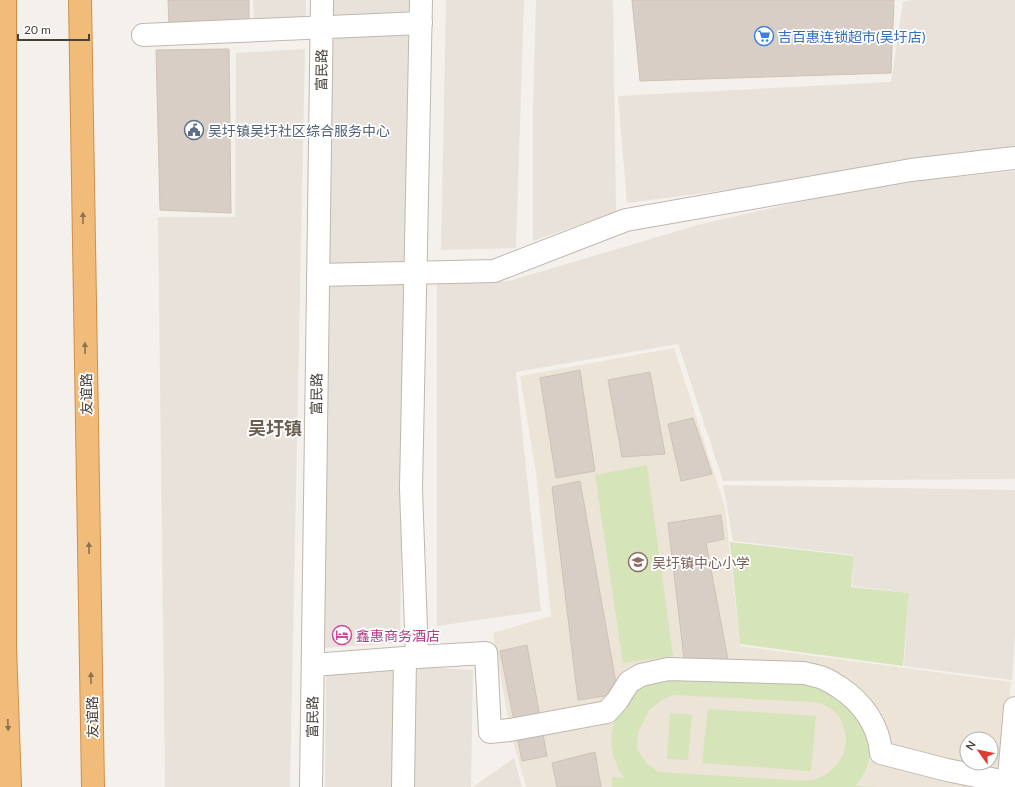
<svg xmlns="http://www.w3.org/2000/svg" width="1015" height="787" viewBox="0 0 1015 787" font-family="Lato,'Noto Sans SC',sans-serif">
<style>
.residential{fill:#e8e2da}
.education{fill:#ece4d7;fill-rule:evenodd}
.green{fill:#d6e4b9;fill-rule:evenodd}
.building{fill:#d8cec5;stroke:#cfc2b6}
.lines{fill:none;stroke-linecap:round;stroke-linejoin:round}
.minor-casing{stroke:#bfb7af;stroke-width:24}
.highway-casing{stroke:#d08f4a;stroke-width:24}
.minor{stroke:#fff;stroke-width:22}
.highway{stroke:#f1bc7a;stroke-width:22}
.oneway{fill:#8c7254}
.labels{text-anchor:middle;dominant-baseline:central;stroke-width:3.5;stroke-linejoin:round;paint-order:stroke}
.shop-label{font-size:14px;fill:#366cbe;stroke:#fff;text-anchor:start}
.street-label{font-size:14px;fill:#48413a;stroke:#fff}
.service-label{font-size:14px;fill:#4e5e75;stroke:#fff;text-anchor:start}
.education-label{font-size:14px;fill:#785e54;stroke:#fff;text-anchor:start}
.hotel-label{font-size:14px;fill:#b23c85;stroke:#fff;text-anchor:start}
.district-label{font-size:18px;font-weight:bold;fill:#6a5e52;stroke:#fff}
</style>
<rect width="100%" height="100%" fill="#f4f1ec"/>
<g class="residential">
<polygon points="253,0 306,0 306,17 254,19"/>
<polygon points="332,0 410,0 400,643 324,648"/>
<polygon points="446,0 524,0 516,248 441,250"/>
<polygon points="536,0 613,0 616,212 533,241 533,109"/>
<polygon points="911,0 1015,0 1015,153 627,203 618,96 891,82 903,2"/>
<polygon points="305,49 290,787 165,787 158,217 235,217 236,53"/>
<polygon points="1015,171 1015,479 723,481 678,344 516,372 541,611 437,626 437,282 509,281 701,224 874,185"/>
<polygon points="723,485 1015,490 1015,634 1012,680 904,666 909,593 852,586 854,555 733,541"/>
<polygon points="394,665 392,787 325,787 326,668"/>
<polygon points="412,666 473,670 471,787 411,787"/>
<polygon points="514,758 522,787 474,787 474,786"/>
</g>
<path class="education" d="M674 348 725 507 740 646 1011 682 1002 787H526L510 730 493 633 551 616 536 473 520 376ZM967 739H991V763H967Z"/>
<g class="green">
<polygon points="647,465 673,656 623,663 595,475"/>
<polygon points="730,542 854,556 851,587 909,593 903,666 740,644"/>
<path d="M656 677 823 684 864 716 873 746 866 770 856 786 876 787H612V777L624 778C609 755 607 733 620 709 622 705 624 699 628 696 635 688 647 683 656 677ZM673 695 815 702C823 704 831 708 837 714 840 718 842 723 844 728 852 754 832 779 806 781L658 772 646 763 637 748 638 732 650 709 662 700Z"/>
<polygon points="708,709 816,716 811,771 702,763"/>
<polygon points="670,713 692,715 688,760 667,759"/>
</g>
<g class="building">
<polygon points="168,0 249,0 249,21 169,25"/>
<polygon points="632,0 894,0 891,73 640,81"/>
<polygon points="229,49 231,213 160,210 156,50"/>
<polygon points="580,370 595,471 556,478 540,378"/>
<polygon points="650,372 665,454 622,457 608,380"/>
<polygon points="693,418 712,474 681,481 668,424"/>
<polygon points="580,481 618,694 578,700 552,487"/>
<polygon points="721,515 724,539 706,543 729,665 685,667 668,523"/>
<polygon points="527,645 547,756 522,761 500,651"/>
<polygon points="595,752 601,787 557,787 552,763"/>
</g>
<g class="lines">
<defs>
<g id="minor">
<polyline points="143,35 421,23"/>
<polyline points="318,275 494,271 626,220 911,170 1015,158"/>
<path d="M417 657 486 653 490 732 510 730 607 712 617 701 629 682 641 675 668 669 804 673C811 675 819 676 825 679 830 681 834 684 839 687 862 702 879 725 881 753L947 770 1001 781"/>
<polyline points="313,665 417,657 411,489 421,0"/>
<polyline points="311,787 322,0"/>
<polyline points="403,787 405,658"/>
<polyline points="1010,787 1009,777 1015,708"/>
</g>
<g id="highway">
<polyline points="5,0 5,646 10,787"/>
<polyline points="80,0 93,787"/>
</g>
</defs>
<use href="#minor" class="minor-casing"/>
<use href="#highway" class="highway-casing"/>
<use href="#minor" class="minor"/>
<use href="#highway" class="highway"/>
</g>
<defs><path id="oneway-solid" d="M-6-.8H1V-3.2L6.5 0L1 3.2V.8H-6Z"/></defs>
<g class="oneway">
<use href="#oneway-solid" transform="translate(83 218) rotate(-91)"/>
<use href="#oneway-solid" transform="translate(85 348) rotate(-91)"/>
<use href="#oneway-solid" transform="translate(89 548) rotate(-91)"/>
<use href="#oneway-solid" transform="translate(91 678) rotate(-91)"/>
<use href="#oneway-solid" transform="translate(8 725) rotate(88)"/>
</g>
<defs>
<symbol id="supermarket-ring" viewBox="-11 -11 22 22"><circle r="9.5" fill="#fff" stroke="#3f7fe0" stroke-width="1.5"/><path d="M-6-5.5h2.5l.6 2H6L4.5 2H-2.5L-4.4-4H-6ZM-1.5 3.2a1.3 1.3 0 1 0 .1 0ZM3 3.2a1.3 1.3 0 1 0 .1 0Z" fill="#3f7fe0"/></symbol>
<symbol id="civic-ring" viewBox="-11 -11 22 22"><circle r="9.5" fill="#fff" stroke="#5c6f8a" stroke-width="1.5"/><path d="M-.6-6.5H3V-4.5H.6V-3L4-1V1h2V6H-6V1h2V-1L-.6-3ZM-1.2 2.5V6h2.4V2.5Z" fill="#5c6f8a"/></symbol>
<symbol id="school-ring" viewBox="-11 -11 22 22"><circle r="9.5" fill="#fff" stroke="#8d6e63" stroke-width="1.5"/><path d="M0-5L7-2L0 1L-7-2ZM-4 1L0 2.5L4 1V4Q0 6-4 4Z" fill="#8d6e63"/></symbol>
<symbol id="hotel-ring" viewBox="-11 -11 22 22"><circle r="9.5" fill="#fff" stroke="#d1479c" stroke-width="1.5"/><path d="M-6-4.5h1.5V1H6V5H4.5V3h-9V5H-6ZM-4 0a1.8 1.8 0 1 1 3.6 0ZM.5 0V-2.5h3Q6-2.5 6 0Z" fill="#d1479c"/></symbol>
</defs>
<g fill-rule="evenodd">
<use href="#supermarket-ring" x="753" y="25" width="22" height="22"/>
<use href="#civic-ring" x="183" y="119" width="22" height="22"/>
<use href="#school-ring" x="627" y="551" width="22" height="22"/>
<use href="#hotel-ring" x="331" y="624" width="22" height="22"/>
</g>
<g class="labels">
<g class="shop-label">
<text x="778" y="36">吉百惠连锁超市(吴圩店)</text>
</g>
<g class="street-label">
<text transform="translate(321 70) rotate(-89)">富民路</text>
<text transform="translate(86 394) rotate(-91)">友谊路</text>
<text transform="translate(316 394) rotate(-89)">富民路</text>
<text transform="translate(92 717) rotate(-91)">友谊路</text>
<text transform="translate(312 717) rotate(-89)">富民路</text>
</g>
<g class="service-label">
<text x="208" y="130">吴圩镇吴圩社区综合服务中心</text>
</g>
<g class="education-label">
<text x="652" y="562">吴圩镇中心小学</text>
</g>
<g class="hotel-label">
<text x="356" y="635">鑫惠商务酒店</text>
</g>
<g class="district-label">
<text x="275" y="428">吴圩镇</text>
</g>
</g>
<g transform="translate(979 751) rotate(303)"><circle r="19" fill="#ffffff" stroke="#b6b3b0"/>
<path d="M0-3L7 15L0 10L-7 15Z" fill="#e73731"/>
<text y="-6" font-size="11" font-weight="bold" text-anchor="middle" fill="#48413a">N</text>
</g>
<path d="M18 34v6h71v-6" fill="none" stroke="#48413a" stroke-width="2"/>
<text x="24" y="34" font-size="12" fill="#48413a" stroke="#ffffff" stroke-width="3" paint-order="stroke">20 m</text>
</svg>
